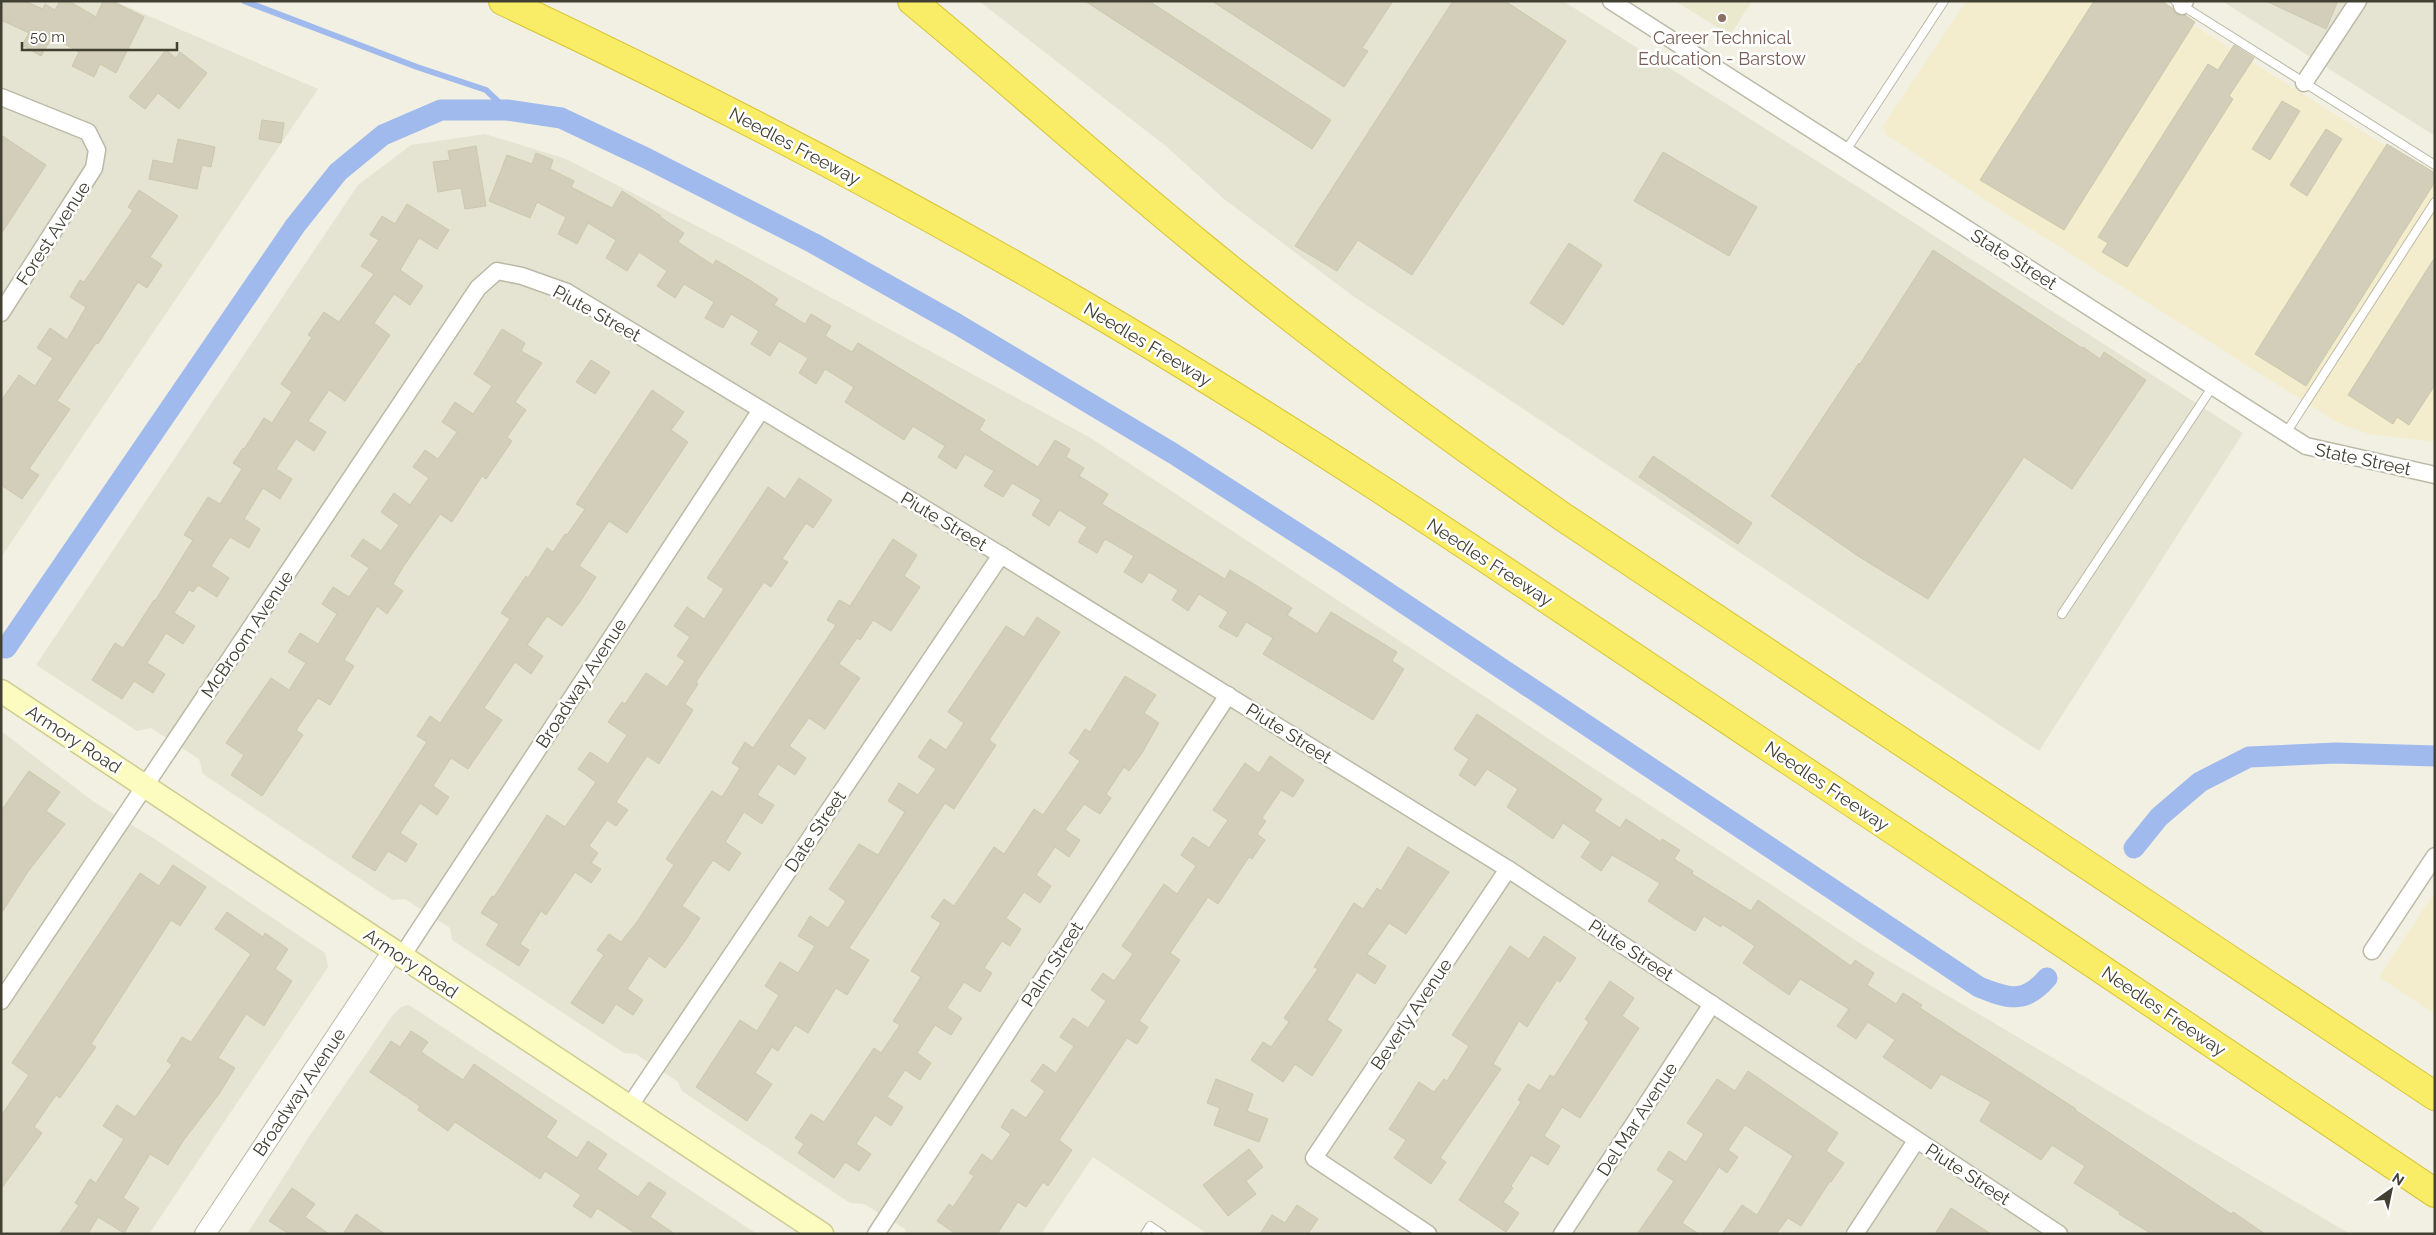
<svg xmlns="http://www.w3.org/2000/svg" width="2436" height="1235" viewBox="0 0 2436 1235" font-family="Raleway,sans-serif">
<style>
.residential{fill:#e5e3d1}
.commercial{fill:#f3edce}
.education{fill:#eae9cd}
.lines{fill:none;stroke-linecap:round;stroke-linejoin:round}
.stream{stroke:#a0baed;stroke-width:6}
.canal{stroke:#a0baed;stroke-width:21}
.building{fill:#d2ceb9;stroke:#ccc8ac}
.service-casing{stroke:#bcbaa6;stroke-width:10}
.minor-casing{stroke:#bcbaa6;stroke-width:19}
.tertiary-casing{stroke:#bcbaa6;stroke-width:22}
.secondary-casing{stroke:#cdcc92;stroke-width:25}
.motorway-casing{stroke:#d7c437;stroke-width:30}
.service{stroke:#fff;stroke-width:8}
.minor{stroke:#fff;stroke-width:16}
.tertiary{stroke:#fff;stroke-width:20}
.secondary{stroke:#fcfcc1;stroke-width:22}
.motorway{stroke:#f9ec66;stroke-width:28}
.education-dot{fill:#8d6e63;stroke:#fff;stroke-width:2}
.labels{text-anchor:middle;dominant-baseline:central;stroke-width:5;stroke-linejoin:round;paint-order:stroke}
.education-label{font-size:18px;fill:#785e54;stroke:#fff}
.street-label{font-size:18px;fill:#424033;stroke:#fff}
</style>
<rect width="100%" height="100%" fill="#f1f0e3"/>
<g class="residential">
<polygon points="1,1 114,1 318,89 1,557"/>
<polygon points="979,1 1563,1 1858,187 2243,433 2039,751 1353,296 1224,199 1167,147"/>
<polygon points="2222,1 2435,1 2435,136"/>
<polygon points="485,134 566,159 728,242 1089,437 1869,949 2350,1234 1208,1234 1093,1157 1041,1234 906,1234 905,1229 864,1204 850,1203 682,1091 678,1082 636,1054 624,1053 452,940 450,928 405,899 392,900 203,774 199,759 151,728 137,731 36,665 358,185 411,145"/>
<polygon points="1,731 94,802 158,841 325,953 328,967 149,1234 1,1234"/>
<polygon points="409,1005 757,1234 247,1234 311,1134 392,1016 401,1007"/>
</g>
<g class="commercial">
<polygon points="1966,1 2155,1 2435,177 2435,442 2369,434 2340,424 1985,200 1885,134 1883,126"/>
<polygon points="2435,892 2435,1014 2379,977"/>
</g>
<polygon class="education" points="1675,1 1752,1 1730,35"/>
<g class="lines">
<polyline class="stream" points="244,1 417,67 486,90 507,110"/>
<g class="canal">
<path d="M6 648 295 226 338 172 383 135 441 110H507L561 118 646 158 813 243 957 324 1174 454 1342 562 1979 987C2009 999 2025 1004 2047 978"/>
<polyline points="2134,848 2159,817 2200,782 2249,757 2336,753 2435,756"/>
</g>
</g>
<g class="building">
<polygon points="1,1 25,1 43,9 45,4 55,10 60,1 69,1 96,17 103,1 112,1 144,17 116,73 100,64 94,77 72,66 79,52 52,37 41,56 22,45 29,33 1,20"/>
<polygon points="1085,1 1149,1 1331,120 1312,149"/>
<polygon points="1212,1 1393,1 1362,48 1368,51 1344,87"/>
<polygon points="1453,1 1505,1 1566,41 1412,275 1358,240 1337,271 1295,246"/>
<polygon points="2094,1 2162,1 2172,8 2176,14 2185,15 2195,22 2064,230 1980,180"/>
<polygon points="2266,1 2338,1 2326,29"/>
<polygon points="2234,45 2254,58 2229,96 2233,99 2127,267 2102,252 2108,243 2098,237 2208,64 2218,70"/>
<polygon points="166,50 176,58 180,52 207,73 179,109 158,93 145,109 129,97"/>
<polygon points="2282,101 2300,111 2270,160 2252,149"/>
<polygon points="262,120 284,123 281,143 259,139"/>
<polygon points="2326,129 2342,139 2307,196 2290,185"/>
<polygon points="1,135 46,165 1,234"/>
<polygon points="178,139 215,147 211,167 202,165 197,189 149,179 153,160 173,164"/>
<polygon points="2387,144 2435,173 2435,182 2306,386 2255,354"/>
<polygon points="476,146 486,206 465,209 461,188 438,192 433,162 450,160 448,151"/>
<polygon points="1663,152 1757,207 1729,256 1634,201"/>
<polygon points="536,153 553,160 550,169 574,181 571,187 612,208 622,191 661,216 660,217 684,233 678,242 713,265 716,260 751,281 778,299 774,305 805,324 811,314 831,326 825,336 852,352 858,343 950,399 985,420 979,430 1038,467 1055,440 1070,449 1066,457 1084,468 1079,476 1108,494 1102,504 1225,579 1230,570 1252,583 1292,608 1287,615 1317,634 1331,612 1397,652 1392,661 1404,669 1373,720 1263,654 1273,638 1246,622 1237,637 1219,627 1228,612 1199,594 1188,611 1172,600 1178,590 1149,572 1142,583 1124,572 1134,556 1105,539 1097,553 1078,542 1087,527 1059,510 1049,526 1032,515 1041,500 1012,483 1003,497 984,486 994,471 965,454 956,469 938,457 945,446 913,426 904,440 845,402 854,387 825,369 816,384 799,373 808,358 779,341 770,356 751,344 759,331 731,314 723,328 705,318 714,302 684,284 675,298 657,286 667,271 639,252 627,271 606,258 616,240 588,223 577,244 558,234 566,217 537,202 530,218 489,201 507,155 532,164"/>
<polygon points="139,190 178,216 150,257 162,265 147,288 138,282 98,344 96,343 57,401 70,409 29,469 39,475 22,499 1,485 1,401 19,375 35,386 53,358 37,348 50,328 67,340 86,307 70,297 80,280 84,282 133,210 128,207"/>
<polygon points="407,204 449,230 437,249 419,238 400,270 423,286 410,305 394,294 374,323 390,335 345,401 329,390 308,421 326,432 314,451 296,439 276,469 292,479 280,499 263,488 244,519 260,529 249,548 230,537 211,566 229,578 217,597 198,585 193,592 189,590 174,613 195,626 183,644 166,633 147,663 165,674 153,693 134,681 122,699 92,680 115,643 123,648 154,600 155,601 193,540 184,535 208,497 220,504 242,469 233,463 243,448 244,449 264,418 272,423 292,392 281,384 312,337 308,335 324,312 339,322 374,274 361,266 379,240 370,235 382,216 395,224"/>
<polygon points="1569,243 1602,265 1563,325 1530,303"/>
<polygon points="1933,250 2082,348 2083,347 2100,359 2104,352 2146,380 2072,489 2024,457 1928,599 1858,556 1771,496 1859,363 1860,364"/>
<polygon points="2435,257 2435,385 2409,425 2397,417 2393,424 2348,395"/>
<polygon points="502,329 525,343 521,351 542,363 515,402 526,410 507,437 512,441 486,479 482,476 452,522 440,514 403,567 393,584 403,591 387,614 377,606 344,660 354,666 330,705 318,698 296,730 303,735 262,796 231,775 244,755 226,743 271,678 289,690 306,663 288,652 300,633 318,644 337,614 322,604 333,587 349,597 369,568 351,556 363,539 381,551 399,525 381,512 394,493 410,505 429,478 413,467 425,450 438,459 457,432 442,422 455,402 473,414 492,386 474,374"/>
<polygon points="591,360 610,372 595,394 576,382"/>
<polygon points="652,390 684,412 671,430 688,442 627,533 609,521 579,566 596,577 580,602 562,626 547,616 527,645 543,656 531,674 515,662 484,708 502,720 468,769 451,758 433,786 449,797 437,815 420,803 400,833 417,844 406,862 388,851 375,871 352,857 427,742 417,736 430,716 440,723 510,619 501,613 526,576 528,578 547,548 553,552 565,534 567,535 585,509 576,504"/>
<polygon points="1653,456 1752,523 1738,544 1639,477"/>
<polygon points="799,478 832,500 813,528 806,523 782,559 788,562 771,587 764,582 696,682 698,684 685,704 693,710 659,764 647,756 616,802 628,810 616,826 607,820 589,846 598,853 591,863 601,869 591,883 575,872 546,915 541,911 520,944 529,950 519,966 486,945 499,924 481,913 492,896 494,897 547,815 565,827 596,782 578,769 590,752 608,764 627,735 608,722 622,702 625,704 646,673 667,687 685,661 677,656 690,637 674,626 687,607 704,619 724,589 707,578 768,487 785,499"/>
<polygon points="893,539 917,555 904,576 920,587 891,631 873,620 860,640 857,638 839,664 860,678 825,729 809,718 789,746 806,758 795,775 778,764 757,795 774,805 762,824 744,812 725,842 741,853 729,871 713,860 682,906 700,918 685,941 665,968 649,956 627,989 643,1000 633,1015 616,1004 603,1024 571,1003 604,955 597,950 609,934 621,942 637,922 674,865 666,859 692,820 712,791 722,797 740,768 732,763 745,742 753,748 836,625 827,620 839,600 850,606"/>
<polygon points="1037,617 1060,632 989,740 996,745 954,809 945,803 849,948 869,960 847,995 836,988 808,1033 795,1025 778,1051 772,1047 755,1073 772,1084 747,1121 696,1087 740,1020 757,1031 779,995 765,986 780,962 798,973 815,946 798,936 810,916 828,928 846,901 829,889 859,844 878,855 905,812 888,801 899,783 918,795 936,769 918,757 930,739 946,750 964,723 948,712 1006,626 1024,637"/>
<polygon points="1125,676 1156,695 1144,713 1159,723 1142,753 1129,771 1124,767 1106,794 1111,798 1100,814 1084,804 1065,830 1080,840 1069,857 1055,847 1036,875 1051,886 1040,903 1024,892 1006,918 1021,929 1010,946 1002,941 984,968 992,973 980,992 964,982 947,1008 962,1018 951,1035 935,1025 917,1053 931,1063 920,1080 905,1070 887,1097 903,1107 891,1126 875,1115 856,1144 871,1154 859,1171 845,1162 834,1178 798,1153 804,1144 795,1138 811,1114 824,1122 874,1048 881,1053 900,1025 893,1021 921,977 911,971 941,923 931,917 944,899 954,906 994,847 1004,854 1034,809 1043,815 1080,761 1069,753 1085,729 1090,732"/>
<polygon points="1477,714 1602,799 1594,811 1620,828 1626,819 1661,842 1662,839 1680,850 1674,859 1693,871 1692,874 1751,911 1758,900 1851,966 1855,960 1874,973 1867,985 1896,1004 1903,993 1922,1005 1920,1008 2050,1092 2076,1109 2075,1110 2231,1214 2233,1212 2265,1234 2152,1234 2119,1214 2120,1212 2074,1183 2085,1166 2052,1145 2041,1160 1980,1121 1991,1102 1941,1074 1931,1089 1883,1057 1895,1040 1868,1022 1856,1039 1837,1026 1849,1009 1800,979 1789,995 1743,963 1755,946 1722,924 1721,927 1704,916 1695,931 1677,920 1648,901 1660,883 1612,855 1601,871 1581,857 1591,842 1563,823 1553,839 1507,807 1518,789 1487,769 1475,786 1459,775 1469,759 1454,749"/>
<polygon points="1270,756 1304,780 1293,797 1281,790 1262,818 1266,821 1257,834 1265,840 1252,859 1249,857 1218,904 1208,897 1170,953 1180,960 1139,1021 1148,1027 1137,1044 1127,1038 1059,1140 1072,1150 1048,1186 1043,1182 1026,1207 1018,1202 997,1234 956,1234 937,1221 949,1204 953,1207 974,1176 969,1173 982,1154 992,1161 1011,1134 1001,1127 1012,1109 1026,1118 1045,1091 1031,1081 1043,1064 1056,1073 1074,1046 1060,1037 1073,1018 1088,1028 1106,1001 1091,990 1103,973 1114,981 1133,954 1122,946 1164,884 1177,894 1196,866 1181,855 1193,837 1209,848 1228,820 1213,810 1245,763 1259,773"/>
<polygon points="29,771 60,792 46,811 65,824 27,873 1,914 1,811"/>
<polygon points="1408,847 1449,872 1406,934 1389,923 1367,954 1386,966 1375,984 1357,972 1327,1020 1342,1030 1312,1076 1295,1064 1283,1082 1251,1060 1263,1042 1271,1047 1289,1022 1284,1018 1318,969 1314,967 1354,903 1363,909 1377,888 1381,891"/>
<polygon points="173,865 206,887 180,926 171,920 91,1044 96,1047 60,1098 56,1095 34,1127 42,1133 1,1189 1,1116 29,1075 12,1063 140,873 159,886"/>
<polygon points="227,912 263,937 265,933 288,949 275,969 292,981 264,1026 246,1014 218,1058 235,1068 219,1094 183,1141 168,1165 150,1154 123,1198 139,1208 124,1233 98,1217 88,1234 59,1234 79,1205 75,1203 90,1179 96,1183 124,1139 103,1126 117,1105 135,1117 172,1065 167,1061 182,1037 191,1042 251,954 215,929"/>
<polygon points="1544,936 1576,958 1560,982 1557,980 1527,1027 1519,1021 1493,1064 1501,1069 1440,1158 1446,1162 1431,1184 1394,1158 1406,1140 1389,1129 1419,1082 1434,1092 1444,1079 1447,1081 1469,1046 1452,1035 1510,946 1529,959"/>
<polygon points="1610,981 1634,998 1622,1016 1639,1028 1580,1118 1562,1107 1544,1136 1560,1146 1548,1165 1531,1155 1511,1186 1513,1188 1503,1202 1519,1213 1506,1232 1459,1200 1521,1102 1518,1100 1528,1084 1540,1091 1550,1075 1554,1077 1589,1022 1585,1019"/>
<polygon points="411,1031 428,1042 421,1052 463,1080 474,1064 557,1121 546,1137 577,1158 588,1141 607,1154 597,1169 638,1197 649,1182 666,1193 650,1217 675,1234 636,1234 597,1208 591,1218 573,1206 581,1195 545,1171 540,1179 455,1122 448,1131 418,1110 420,1106 370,1072 391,1041 400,1047"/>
<polygon points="1748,1071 1838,1133 1826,1151 1844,1163 1831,1182 1830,1181 1801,1226 1788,1218 1776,1234 1722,1234 1742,1205 1757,1215 1793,1156 1745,1125 1728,1150 1738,1157 1727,1173 1719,1167 1682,1223 1699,1234 1637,1234 1674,1181 1657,1170 1669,1151 1686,1162 1704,1134 1687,1123 1699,1106 1717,1079 1735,1091"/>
<polygon points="1216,1079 1253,1094 1247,1111 1268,1119 1259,1142 1214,1125 1220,1108 1207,1103"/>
<polygon points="1249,1149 1263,1167 1246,1181 1256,1194 1228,1216 1203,1185"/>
<polygon points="292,1188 315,1204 305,1217 329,1234 289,1234 269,1221"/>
<polygon points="1297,1205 1318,1219 1308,1234 1260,1234 1272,1215 1285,1223"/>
<polygon points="1951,1208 1991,1234 1935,1234"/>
<polygon points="356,1214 385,1234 343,1234"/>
</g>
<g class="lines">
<defs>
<g id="service">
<polyline points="2175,1 2435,165"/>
<polyline points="1845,152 1944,1"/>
<polyline points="2286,433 2435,202"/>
<polyline points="2062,614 2213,386"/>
<polyline points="1145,1234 1150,1226 1162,1234"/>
</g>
<g id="minor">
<polyline points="1611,1 2306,446 2435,475"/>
<polyline points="2182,6 2185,1"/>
<polyline points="2304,83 2358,1"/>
<polyline points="1,97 88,132 97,150 94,168 1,313"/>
<polyline points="2372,951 2435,856"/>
<polyline points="402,956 761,410"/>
<polyline points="1,1001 478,288 497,271 522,276 567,292 1001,555 1508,869 2059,1234"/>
<polyline points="629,1107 1001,555"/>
<polyline points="876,1234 1228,695"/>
<polyline points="1428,1234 1314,1158 1508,869"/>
<polyline points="1562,1234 1712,1004"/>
<polyline points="1855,1234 1916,1141"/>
</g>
<polyline id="tertiary" points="205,1234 393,951"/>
<polyline id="secondary" points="1,691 822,1234"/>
<g id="motorway">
<path d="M503 1C699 93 892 193 1080 303 1313 439 1536 592 1761 742 1986 892 2211 1041 2435 1193"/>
<path d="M912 1C1009 81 1102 165 1199 244 1317 341 1438 430 1563 517L2435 1096"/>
</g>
</defs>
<use href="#service" class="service-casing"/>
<use href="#minor" class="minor-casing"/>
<use href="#tertiary" class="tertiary-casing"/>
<use href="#secondary" class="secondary-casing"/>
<use href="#motorway" class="motorway-casing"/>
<use href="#service" class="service"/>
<use href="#minor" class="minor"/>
<use href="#tertiary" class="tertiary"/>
<use href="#secondary" class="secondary"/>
<use href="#motorway" class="motorway"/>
</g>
<circle class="education-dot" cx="1722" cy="18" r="5"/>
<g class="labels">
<g class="education-label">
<text x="1722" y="37">Career Technical<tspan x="1722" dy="21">Education - Barstow</tspan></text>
</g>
<g class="street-label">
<text transform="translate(795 146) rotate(28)">Needles Freeway</text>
<text transform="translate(53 233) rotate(-57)">Forest Avenue</text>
<text transform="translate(2014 259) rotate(32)">State Street</text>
<text transform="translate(597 313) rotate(29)">Piute Street</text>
<text transform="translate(1148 344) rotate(31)">Needles Freeway</text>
<text transform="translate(2363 459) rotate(12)">State Street</text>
<text transform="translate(944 521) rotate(31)">Piute Street</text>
<text transform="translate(1490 562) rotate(33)">Needles Freeway</text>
<text transform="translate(247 634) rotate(-56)">McBroom Avenue</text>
<text transform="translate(581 683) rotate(-57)">Broadway Avenue</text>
<text transform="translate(1289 733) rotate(32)">Piute Street</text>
<text transform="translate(74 739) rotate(33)">Armory Road</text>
<text transform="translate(1827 786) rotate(34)">Needles Freeway</text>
<text transform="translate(815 831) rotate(-56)">Date Street</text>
<text transform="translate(1631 950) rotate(33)">Piute Street</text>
<text transform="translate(411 963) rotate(34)">Armory Road</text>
<text transform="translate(1052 964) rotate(-57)">Palm Street</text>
<text transform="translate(2164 1011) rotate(34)">Needles Freeway</text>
<text transform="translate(1411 1014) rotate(-56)">Beverly Avenue</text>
<text transform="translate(299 1092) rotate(-56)">Broadway Avenue</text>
<text transform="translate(1637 1119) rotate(-57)">Del Mar Avenue</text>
<text transform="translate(1968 1174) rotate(33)">Piute Street</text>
</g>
</g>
<rect width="2436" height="1235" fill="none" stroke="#424033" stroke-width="5"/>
<g transform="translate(2391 1190) rotate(33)" stroke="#ffffff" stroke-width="4" paint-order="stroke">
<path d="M0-4L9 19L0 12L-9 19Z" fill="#424033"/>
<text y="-8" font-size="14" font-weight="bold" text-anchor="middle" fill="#424033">N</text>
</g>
<path d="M22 42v8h155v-8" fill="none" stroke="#424033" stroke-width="2.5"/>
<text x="30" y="42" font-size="15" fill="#424033" stroke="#ffffff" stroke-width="4" paint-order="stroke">50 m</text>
</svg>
